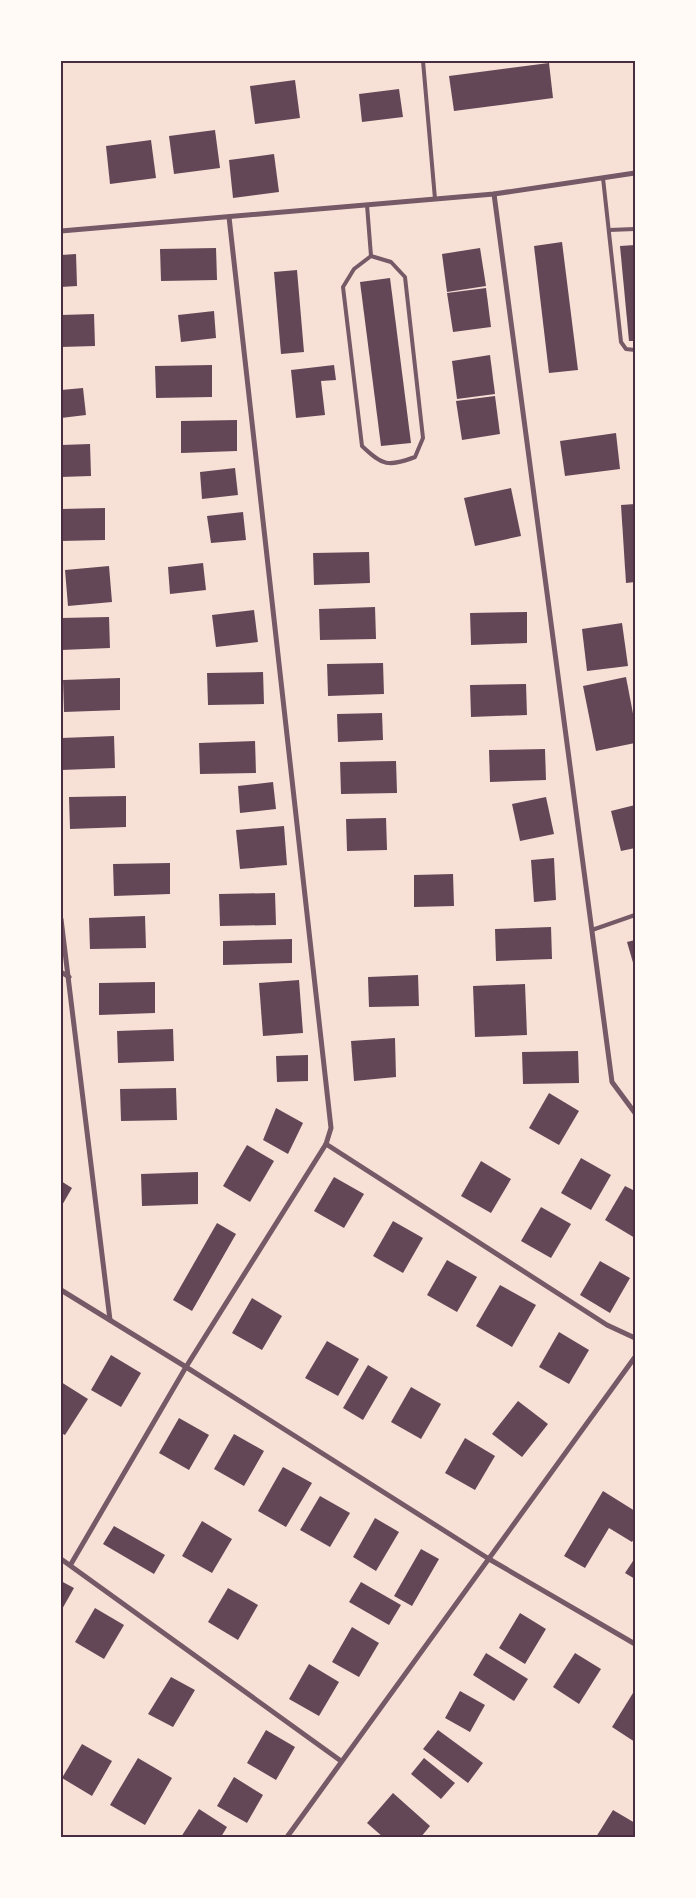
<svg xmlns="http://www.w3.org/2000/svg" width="696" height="1898" viewBox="0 0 696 1898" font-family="'Alegreya Sans',sans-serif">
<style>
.building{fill:#644757}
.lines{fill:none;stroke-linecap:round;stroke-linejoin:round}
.service{stroke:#755966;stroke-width:4}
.minor{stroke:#755966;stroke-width:5}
.neatline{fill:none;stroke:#4a2c40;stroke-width:2}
</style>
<rect width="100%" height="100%" fill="#f7e1d7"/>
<g class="building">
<polygon points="549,63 553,98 454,111 449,76"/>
<polygon points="295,80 300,118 255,124 250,86"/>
<polygon points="399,89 403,117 362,122 359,94"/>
<polygon points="215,130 220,168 174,174 169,136"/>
<polygon points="151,140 156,178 110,184 106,146"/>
<polygon points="274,154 279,192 233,198 229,160"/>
<polygon points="562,242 578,370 549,373 534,246"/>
<polygon points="635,245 635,341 629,341 620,246"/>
<polygon points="216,248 217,280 161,281 160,249"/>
<polygon points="480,248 486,286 447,292 442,254"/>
<polygon points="76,254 77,286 61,287 61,255"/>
<polygon points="297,270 304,352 281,354 274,272"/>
<polygon points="390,278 411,443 381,446 360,282"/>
<polygon points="486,288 491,327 453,332 447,293"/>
<polygon points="214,311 216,338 181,342 178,315"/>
<polygon points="94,314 95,346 61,347 61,315"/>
<polygon points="490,355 495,394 457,399 452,361"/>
<polygon points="212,365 212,397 156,398 155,366"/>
<polygon points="334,365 336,380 321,381 325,415 296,418 291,370"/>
<polygon points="83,388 86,415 61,418 61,390"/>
<polygon points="495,396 500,434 462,440 456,401"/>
<polygon points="237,420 237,451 181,453 181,421"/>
<polygon points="616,433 620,469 565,476 560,441"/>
<polygon points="90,444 91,476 61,477 61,445"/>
<polygon points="235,468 238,495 202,499 200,472"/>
<polygon points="511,488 521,536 475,546 464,498"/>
<polygon points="635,504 635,582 626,583 621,505"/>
<polygon points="105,508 105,540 61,541 61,509"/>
<polygon points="243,512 246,540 211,543 207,516"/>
<polygon points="369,552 370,583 314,585 313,553"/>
<polygon points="203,563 206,590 170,594 168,567"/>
<polygon points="109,566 112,602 68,606 65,570"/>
<polygon points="375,607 376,639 320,640 319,609"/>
<polygon points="254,610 258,642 216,647 212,615"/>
<polygon points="527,612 527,643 471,645 470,613"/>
<polygon points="109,617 110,648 61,650 61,618"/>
<polygon points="622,623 628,666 587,671 582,629"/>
<polygon points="383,663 384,694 328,696 327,664"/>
<polygon points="263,672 264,704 208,705 207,673"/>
<polygon points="626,677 635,724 635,743 596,751 583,686"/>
<polygon points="120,678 120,710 64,712 63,680"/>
<polygon points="526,684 527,715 471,717 470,685"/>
<polygon points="382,713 383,740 338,742 337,714"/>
<polygon points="114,736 115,768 61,770 61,738"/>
<polygon points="255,741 256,773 200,774 199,743"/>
<polygon points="545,749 546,780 490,782 489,750"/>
<polygon points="396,761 397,793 341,794 340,762"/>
<polygon points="273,782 276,809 240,813 238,786"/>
<polygon points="126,796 126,827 70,829 69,797"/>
<polygon points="546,797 554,834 520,841 512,804"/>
<polygon points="635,805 635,848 621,851 611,811"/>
<polygon points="386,818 387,850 347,851 346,819"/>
<polygon points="284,826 287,865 240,869 236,830"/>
<polygon points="554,858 556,900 534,902 531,860"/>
<polygon points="170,863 170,894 114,896 113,864"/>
<polygon points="453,874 454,906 414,907 414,875"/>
<polygon points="275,893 276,925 220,926 219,894"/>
<polygon points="145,916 146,948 90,949 89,918"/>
<polygon points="551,927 552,959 496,961 495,929"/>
<polygon points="292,939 292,963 223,965 223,941"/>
<polygon points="635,940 635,966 634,966 627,942"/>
<polygon points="418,975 419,1006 369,1007 368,977"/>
<polygon points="299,980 303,1033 263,1036 259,983"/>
<polygon points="155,982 155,1013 99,1015 99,983"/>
<polygon points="525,984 527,1035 475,1037 473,986"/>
<polygon points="173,1029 174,1061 118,1063 117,1031"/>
<polygon points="395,1038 396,1077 354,1081 351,1041"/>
<polygon points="578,1051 579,1083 523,1084 522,1052"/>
<polygon points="308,1055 308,1081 277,1082 276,1056"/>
<polygon points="176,1088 177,1120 121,1121 120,1089"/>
<polygon points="549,1093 579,1111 559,1145 529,1128"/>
<polygon points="276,1108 303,1123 288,1154 263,1140"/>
<polygon points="247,1145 274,1161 250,1202 223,1186"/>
<polygon points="581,1158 611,1175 591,1210 561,1193"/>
<polygon points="481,1161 511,1179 491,1213 461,1196"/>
<polygon points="198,1172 198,1204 142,1206 141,1174"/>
<polygon points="334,1177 364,1194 344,1228 314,1211"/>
<polygon points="61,1181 72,1188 61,1207"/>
<polygon points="625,1186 635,1191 635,1238 605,1220"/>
<polygon points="541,1207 571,1224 551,1258 521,1241"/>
<polygon points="393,1221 423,1238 403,1273 373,1256"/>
<polygon points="217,1223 236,1234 192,1311 173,1300"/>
<polygon points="447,1260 477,1277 457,1312 427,1295"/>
<polygon points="600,1261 630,1278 610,1313 580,1295"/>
<polygon points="500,1285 536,1305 512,1347 476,1326"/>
<polygon points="252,1298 282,1316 262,1350 232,1333"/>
<polygon points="559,1332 589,1350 569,1384 539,1367"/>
<polygon points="327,1341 359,1359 338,1396 305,1378"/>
<polygon points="111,1355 141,1373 121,1407 91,1390"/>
<polygon points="368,1365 388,1377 363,1420 343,1408"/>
<polygon points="61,1382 88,1399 65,1435 61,1433"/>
<polygon points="411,1387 441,1404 421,1439 391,1422"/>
<polygon points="518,1401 548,1424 522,1457 492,1434"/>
<polygon points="179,1418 209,1435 189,1470 159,1453"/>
<polygon points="234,1434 264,1451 244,1486 214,1469"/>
<polygon points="465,1438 495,1456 475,1490 445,1473"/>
<polygon points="283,1467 312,1483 286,1527 258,1511"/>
<polygon points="603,1491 635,1511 635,1537 632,1542 609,1528 585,1568 564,1556"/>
<polygon points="320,1496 350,1513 330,1547 300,1530"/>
<polygon points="375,1518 399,1532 376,1571 353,1557"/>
<polygon points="202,1521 232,1539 212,1573 182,1556"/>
<polygon points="114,1526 165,1555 154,1574 103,1544"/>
<polygon points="421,1549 439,1559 412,1606 394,1596"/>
<polygon points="635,1558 635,1579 625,1573"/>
<polygon points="61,1581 74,1588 61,1611"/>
<polygon points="361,1582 401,1605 389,1625 349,1602"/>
<polygon points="228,1588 258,1605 238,1640 208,1622"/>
<polygon points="95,1608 124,1625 104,1659 75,1642"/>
<polygon points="520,1613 546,1629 525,1664 499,1648"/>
<polygon points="352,1627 379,1643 359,1677 332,1662"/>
<polygon points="486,1653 528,1679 514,1701 473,1675"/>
<polygon points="575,1653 601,1669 579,1704 553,1687"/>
<polygon points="309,1664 339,1682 319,1716 289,1699"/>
<polygon points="171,1677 195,1690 173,1727 148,1714"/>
<polygon points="460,1691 485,1705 470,1732 445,1718"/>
<polygon points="633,1693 635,1694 635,1742 612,1727"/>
<polygon points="266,1730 295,1747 276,1780 247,1763"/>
<polygon points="438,1730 483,1763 468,1783 423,1749"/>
<polygon points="82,1744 112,1761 92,1796 62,1778"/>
<polygon points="138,1758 172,1778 145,1825 110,1805"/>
<polygon points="424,1758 455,1783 441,1799 411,1774"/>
<polygon points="234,1777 263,1795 247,1823 217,1806"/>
<polygon points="393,1793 430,1826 421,1837 383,1837 367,1823"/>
<polygon points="199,1809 227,1827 221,1837 181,1837"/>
<polygon points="613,1810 635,1823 635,1832 632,1837 596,1837"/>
</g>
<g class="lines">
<g class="service">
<polyline points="423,61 435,199"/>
<polyline points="603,178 621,342 626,349 635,350"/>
<polyline points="367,205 371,256"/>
<polyline points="609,230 635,229"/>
<path d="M371 256 391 262 405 277 423 438 415 457C388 467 383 466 362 446L343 287 354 269Z"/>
<polyline points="592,930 635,915"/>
</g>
<g class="minor">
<polyline points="494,194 612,1082 635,1113"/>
<polyline points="61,231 494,194 635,173"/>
<polyline points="61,919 110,1320"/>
<polyline points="61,972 69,977"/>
<polyline points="326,1144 607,1325 635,1338"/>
<polyline points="61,1290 186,1367 489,1559 635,1644"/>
<polyline points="61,1559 341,1761"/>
<polyline points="71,1564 186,1367 326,1144 331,1128 229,217"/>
<polyline points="287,1837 635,1357"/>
</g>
</g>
<rect width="696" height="1898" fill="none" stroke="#fffaf5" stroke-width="125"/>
<rect x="62" y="62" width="572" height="1774" class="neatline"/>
</svg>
